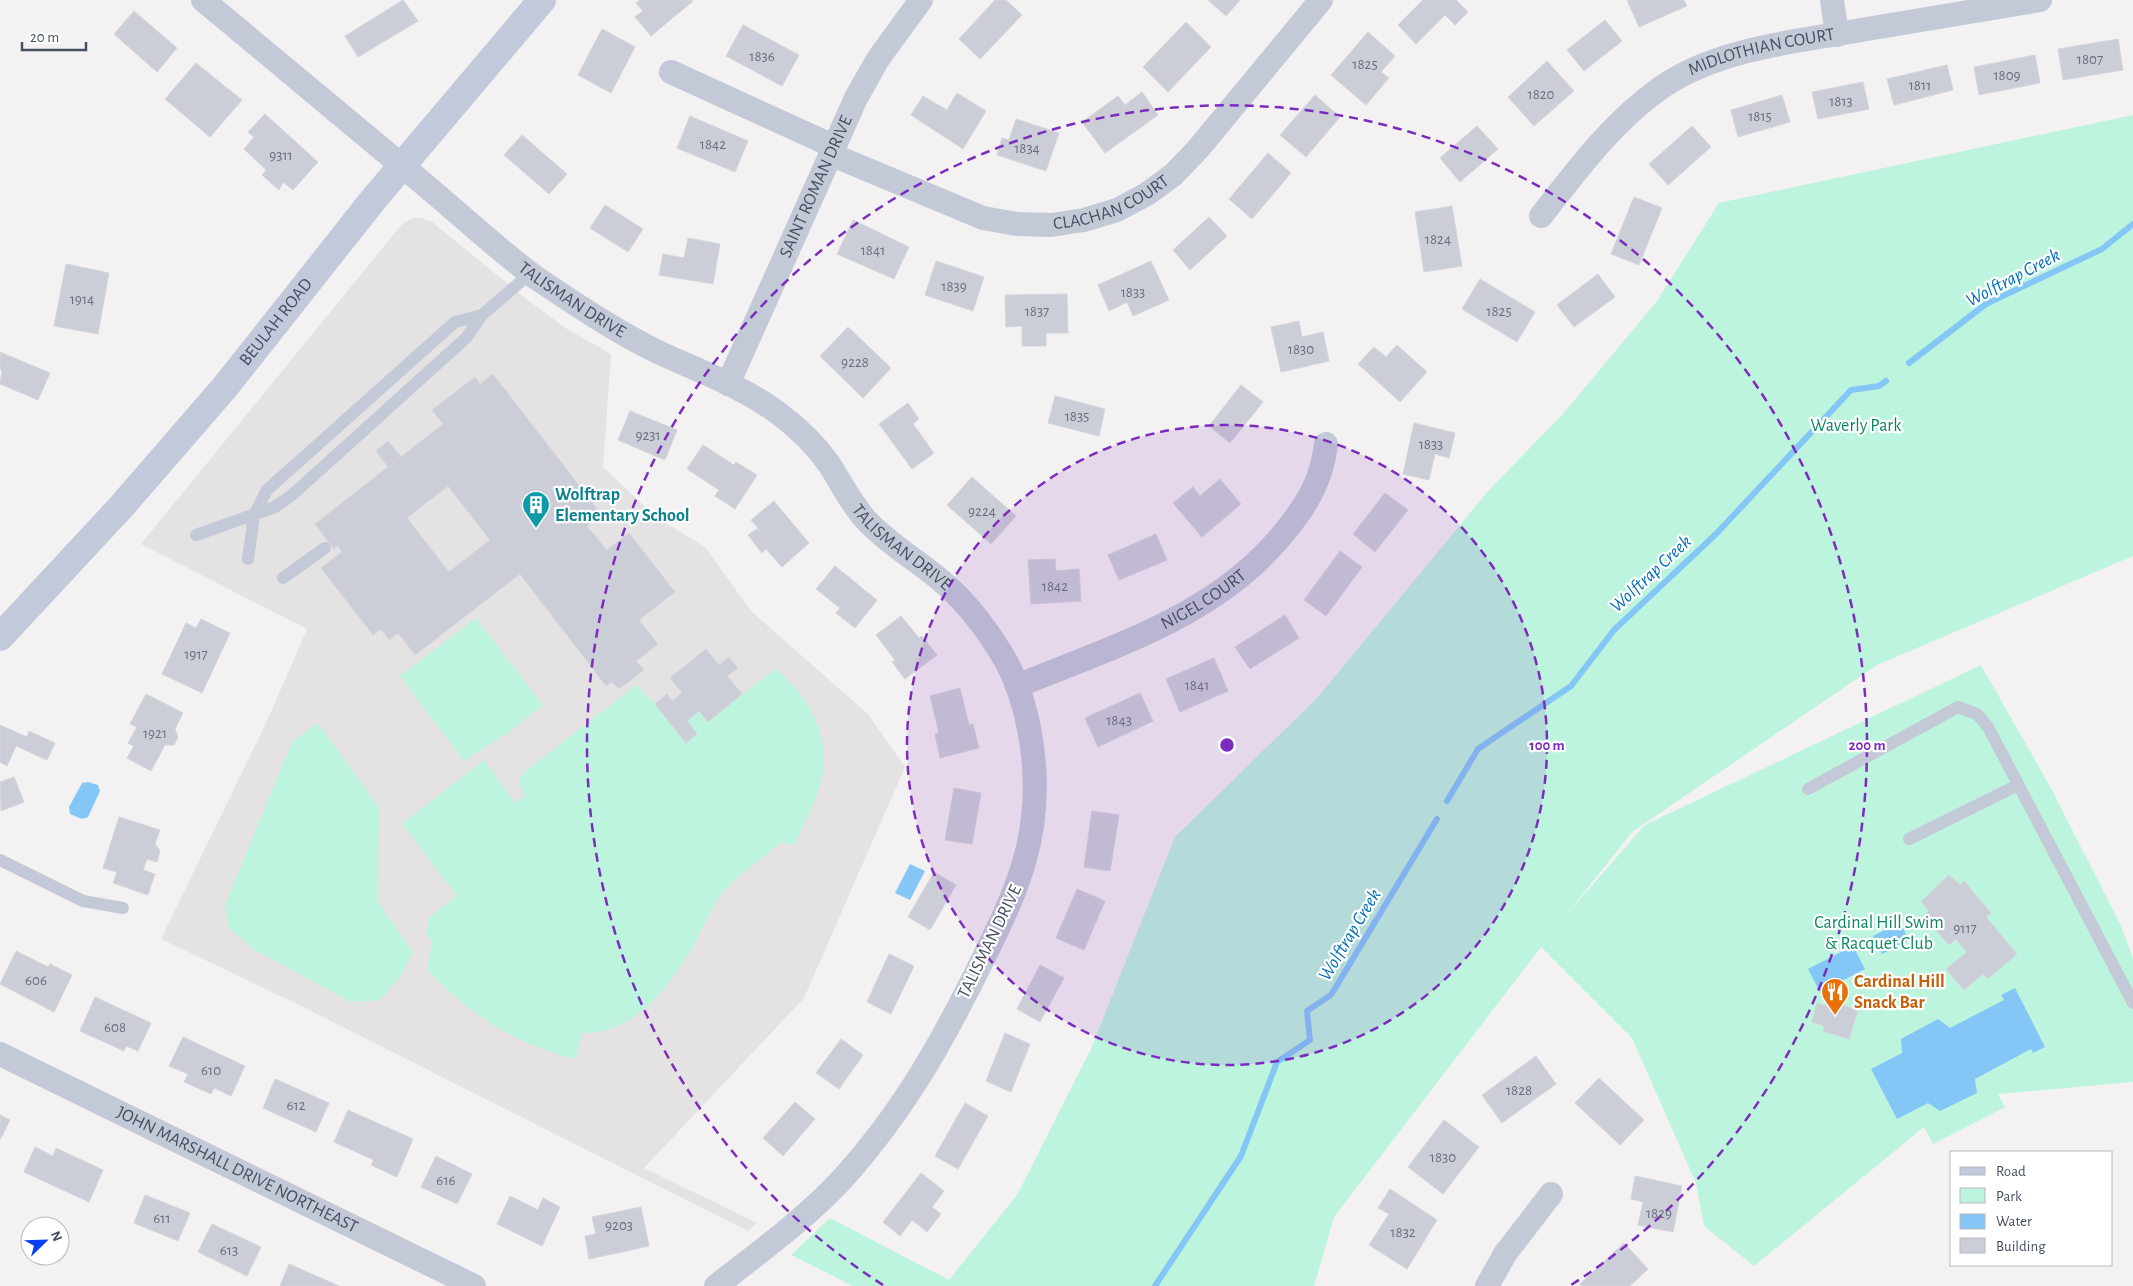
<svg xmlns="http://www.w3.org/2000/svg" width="2133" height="1286" viewBox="0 0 2133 1286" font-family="'Alegreya Sans',sans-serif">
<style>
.education{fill:#e4e2e3}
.green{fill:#bcf4dd}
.water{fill:#84c7f6}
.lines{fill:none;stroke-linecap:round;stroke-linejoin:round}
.stream{stroke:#84c7f6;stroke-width:6}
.building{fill:#ccced7;stroke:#d4d5dd;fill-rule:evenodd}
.lane{stroke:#c3c9d7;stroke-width:12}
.street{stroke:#c3c9d7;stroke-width:24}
.secondary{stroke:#c2c9db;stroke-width:28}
.ring{fill:none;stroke:#7b2cbf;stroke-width:2.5;stroke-dasharray:9 6}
.labels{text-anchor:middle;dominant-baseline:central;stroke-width:4.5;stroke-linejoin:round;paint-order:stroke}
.number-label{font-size:15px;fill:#686f7e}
.street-label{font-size:18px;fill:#464f61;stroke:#fff}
.park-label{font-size:18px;fill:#0d8662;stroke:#fff}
.culture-label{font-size:18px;font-weight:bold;fill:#0d838f;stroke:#fff;text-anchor:start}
.food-label{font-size:18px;font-weight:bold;fill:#c56008;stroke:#fff;text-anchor:start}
.water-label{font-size:19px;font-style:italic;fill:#006eba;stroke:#fff}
.centre{fill:#7b2cbf;stroke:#fff;stroke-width:2.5}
.ring-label{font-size:15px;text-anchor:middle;font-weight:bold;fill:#7b2cbf;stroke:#fff;stroke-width:4.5;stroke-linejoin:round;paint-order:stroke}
</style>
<rect width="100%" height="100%" fill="#f3f1f1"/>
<polygon class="education" points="421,218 432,222 530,302 567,329 611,354 603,467 657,518 705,547 752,612 868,714 905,767 804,998 644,1168 757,1223 748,1231 295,1003 161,939 267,721 307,629 141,544 403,223 414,218"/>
<g class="green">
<polygon points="2133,115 2133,556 1877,665 1632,832 1566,915 1645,825 1981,665 2052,790 2121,926 2133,958 2133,1082 1998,1094 2005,1107 1933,1144 1924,1127 1754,1266 1704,1226 1696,1183 1632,1038 1541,947 1334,1217 1314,1286 853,1286 791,1255 830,1218 949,1280 1017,1195 1091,1049 1175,837 1318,697 1489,490 1562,415 1657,301 1719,203"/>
<polygon points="476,618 543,705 509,732 464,761 400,676"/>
<path d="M775 669C809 695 832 738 821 781 815 804 803 825 794 846L782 842C762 859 737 874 721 895 709 911 702 930 692 948 669 987 633 1035 582 1033L576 1059C514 1044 471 1015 427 970L432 942 426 933 430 916 457 896 402 824 484 760 515 803 525 795 518 781 522 774 636 685 655 704 687 743 697 734 687 721 699 711 708 722Z"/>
<polygon points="318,723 379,808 378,902 413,952 401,975 380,1000 351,1002 253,949 229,928 225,905 292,742"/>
</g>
<g class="water">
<polygon points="88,782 98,785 100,791 88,817 82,819 70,814 69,807 82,783"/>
<polygon points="910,864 925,871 910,900 895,893"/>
<polygon points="1900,922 1909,940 1882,954 1873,936"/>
<polygon points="1853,946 1865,969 1820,992 1808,969"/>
<polygon points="2015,988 2045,1047 2033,1053 2031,1049 1975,1079 1977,1093 1940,1111 1928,1103 1897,1119 1871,1069 1902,1053 1901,1039 1938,1019 1950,1028 2004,1000 2001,995"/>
</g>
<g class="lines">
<g class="stream">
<polyline points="1909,363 1986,304 2102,249 2133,224"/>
<polyline points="1447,801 1478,749 1571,686 1614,630 1716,534 1851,390 1879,386 1886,381"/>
<polyline points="1155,1286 1241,1156 1277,1062 1310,1040 1307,1011 1331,995 1437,819"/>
</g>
</g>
<g class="building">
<polygon points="403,0 418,21 358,57 345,36"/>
<polygon points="640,0 692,0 693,1 651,36 635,17 643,11 636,3"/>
<polygon points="995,0 1006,0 1022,15 980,59 959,39"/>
<polygon points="1208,0 1240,0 1226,16"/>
<polygon points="1423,0 1456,0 1468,12 1455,25 1445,15 1416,44 1398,25"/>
<polygon points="1627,0 1684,0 1687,6 1639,27"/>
<polygon points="134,11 177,48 157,72 114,34"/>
<polygon points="1605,20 1622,41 1584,71 1567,50"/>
<polygon points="1186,22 1211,47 1168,92 1143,67"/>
<polygon points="743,25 799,55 782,86 726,56"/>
<polygon points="602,29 635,47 611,93 578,75"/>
<polygon points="1368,32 1395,56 1381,72 1389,78 1366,105 1331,75"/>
<polygon points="2118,39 2123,70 2063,80 2058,49"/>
<polygon points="2035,55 2040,83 1979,95 1974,67"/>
<polygon points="1547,61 1574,91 1534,126 1508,97"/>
<polygon points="196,63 242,100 210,137 165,99"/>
<polygon points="1947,65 1953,90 1894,105 1887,79"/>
<polygon points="1863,82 1869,109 1818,119 1812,92"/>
<polygon points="1142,92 1158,115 1105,153 1082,122 1118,96 1125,105"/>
<polygon points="957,93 986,111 963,149 911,115 923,96 947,110"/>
<polygon points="1315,95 1340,117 1306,157 1280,135"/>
<polygon points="1782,95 1790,122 1738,137 1731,110"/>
<polygon points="265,114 318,162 293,190 283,182 279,190 262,175 266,170 244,149 254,137 248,132"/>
<polygon points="690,116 748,141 735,172 677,148"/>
<polygon points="1016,119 1059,133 1046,171 997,155 1002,138 1009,140"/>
<polygon points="1477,126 1498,149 1460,182 1440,158"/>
<polygon points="1692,126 1711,147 1668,185 1649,164"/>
<polygon points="522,135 567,174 549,194 504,155"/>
<polygon points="1268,153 1291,173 1252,219 1229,199"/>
<polygon points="1634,197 1662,208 1639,265 1611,254"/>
<polygon points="605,205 643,229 628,252 590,228"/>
<polygon points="1452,206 1462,266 1424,272 1415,212"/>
<polygon points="1209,217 1227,236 1190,270 1173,250"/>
<polygon points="853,220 909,247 894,279 837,254"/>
<polygon points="688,238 720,244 713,284 659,275 663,254 684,258"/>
<polygon points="936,261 984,277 973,311 925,295"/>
<polygon points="1151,261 1169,300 1133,316 1127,302 1109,311 1098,285"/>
<polygon points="66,264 109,273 98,334 54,326"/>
<polygon points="1598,274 1615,297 1574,327 1557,305"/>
<polygon points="1480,279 1535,312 1517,342 1462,309"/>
<polygon points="1067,294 1068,333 1046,333 1046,346 1022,346 1022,326 1006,327 1005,295"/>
<polygon points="1299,321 1302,337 1323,332 1329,361 1281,372 1271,327"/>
<polygon points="848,327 891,368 863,398 820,356"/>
<polygon points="1397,345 1427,372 1400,402 1358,364 1374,347 1386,357"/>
<polygon points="0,352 50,373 38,400 0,384 2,370 0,369"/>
<path d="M493 374 602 515 587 526 607 550 629 533 675 592 639 620 658 644 636 661 644 670 619 689 612 682 606 686 520 574 415 655 398 633 389 640 381 629 373 635 321 568 342 552 338 546 334 549 315 524 443 424 432 410 475 377 480 384ZM448 486 490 540 449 572 407 518Z"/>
<polygon points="1241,385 1263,402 1230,443 1209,426"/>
<polygon points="1055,396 1105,409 1099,436 1048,423"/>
<polygon points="908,403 919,419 913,424 934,453 912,469 879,424"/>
<polygon points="630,411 677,430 665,460 618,440"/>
<polygon points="1414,423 1455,433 1449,458 1435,454 1429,480 1403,474"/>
<polygon points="388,441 401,457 388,467 376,451"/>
<polygon points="703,445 734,465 736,462 757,475 735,509 715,496 719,490 687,469"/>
<polygon points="972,477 1016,516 991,544 947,505"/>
<polygon points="1220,479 1241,504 1202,537 1173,503 1193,487 1200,496"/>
<polygon points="1385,493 1408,510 1375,552 1353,534"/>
<polygon points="774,501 809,543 782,567 765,548 771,543 751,520"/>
<polygon points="758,528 771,543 762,553 748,535"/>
<polygon points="1156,534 1167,560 1119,580 1108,555"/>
<polygon points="1340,551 1362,567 1326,616 1304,600"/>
<polygon points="1055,559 1056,571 1079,569 1081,601 1031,604 1028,560"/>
<polygon points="835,566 877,600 855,628 836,613 840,608 816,589"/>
<polygon points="1285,615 1299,638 1250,669 1235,647"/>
<polygon points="901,616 919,638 922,636 937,655 905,679 892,662 895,660 876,635"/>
<polygon points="201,619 230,633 202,693 162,674 186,623 196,628"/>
<polygon points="706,649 719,665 729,657 738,668 727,676 742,694 708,722 699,711 687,721 697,734 686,743 655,704 667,694 672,701 682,693 670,678"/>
<polygon points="1214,658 1228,691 1180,712 1166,679"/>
<polygon points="960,688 969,725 973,724 979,748 940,758 935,734 939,733 930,696"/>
<polygon points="1140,693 1153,721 1098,747 1085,718"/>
<polygon points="146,694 183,713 175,729 178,737 174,745 165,745 151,771 127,758 134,746 128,743 137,727 130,724"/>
<polygon points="0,725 27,737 29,731 55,743 47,760 16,746 7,766 0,762"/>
<polygon points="14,777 24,802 1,811 0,782"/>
<polygon points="954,788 981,793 972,844 945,840"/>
<polygon points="1092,811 1119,815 1110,871 1084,867"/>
<polygon points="119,817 160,830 155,844 160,851 157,862 147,859 143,870 155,874 148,895 113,883 117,872 103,868"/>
<polygon points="934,872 956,885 930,930 908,917"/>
<polygon points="1949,875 1960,885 1964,881 1991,913 1986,917 2017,954 1988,979 1983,974 1964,990 1946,969 1967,952 1956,939 1949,945 1923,916 1929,911 1921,902"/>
<polygon points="1077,889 1105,901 1084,950 1056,938"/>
<polygon points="16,951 48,967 50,964 72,975 54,1012 0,984"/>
<polygon points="889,954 914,966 891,1014 867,1002"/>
<polygon points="1040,965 1064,978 1040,1022 1017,1009"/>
<polygon points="95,997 151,1023 138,1051 126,1046 124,1051 80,1031"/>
<polygon points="1833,1002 1858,1010 1849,1039 1823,1031 1824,1026 1812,1022 1817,1003 1830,1007"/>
<polygon points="1005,1033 1030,1044 1011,1092 986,1081"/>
<polygon points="183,1037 245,1066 231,1096 214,1088 211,1094 184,1082 188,1074 169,1066"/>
<polygon points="841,1039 863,1055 839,1089 816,1073"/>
<polygon points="1536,1056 1556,1084 1502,1123 1482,1095"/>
<polygon points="1599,1078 1644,1120 1620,1145 1575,1103"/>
<polygon points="275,1079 329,1103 316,1132 263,1108"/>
<polygon points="795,1102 815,1119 783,1156 763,1138"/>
<polygon points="965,1103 988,1116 958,1169 935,1156"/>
<polygon points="348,1110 413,1139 397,1177 371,1165 374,1160 334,1142"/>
<polygon points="0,1115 10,1120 0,1140"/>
<polygon points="1444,1120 1479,1147 1443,1194 1408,1167"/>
<polygon points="35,1147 53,1156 56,1148 103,1170 89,1202 24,1172"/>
<polygon points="436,1156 472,1174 457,1204 421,1187"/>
<polygon points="921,1173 944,1191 932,1207 941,1214 927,1232 912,1220 900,1236 883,1222"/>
<polygon points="1635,1176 1682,1186 1673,1232 1638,1225 1643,1202 1631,1199"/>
<polygon points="1390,1189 1437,1220 1407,1269 1369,1245 1389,1214 1378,1208"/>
<polygon points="145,1195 190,1213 178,1241 134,1223"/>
<polygon points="510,1196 538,1210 543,1198 560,1207 542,1246 497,1224"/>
<polygon points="641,1207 649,1246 589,1259 585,1236 596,1234 592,1217"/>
<polygon points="212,1224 261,1247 247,1276 198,1252"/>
<polygon points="1624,1243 1648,1269 1630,1286 1582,1286 1580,1284"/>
<polygon points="289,1264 339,1286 280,1286"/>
</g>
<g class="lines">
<g class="lane">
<polyline points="196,535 275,507 292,495 466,338 482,315 531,273"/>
<polyline points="248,559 254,515 267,490 455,322 482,315"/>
<polyline points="283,578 325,548"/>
<polyline points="1808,789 1958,707 1977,714 1988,727 2133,1003"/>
<polyline points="1909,839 2018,785"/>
<polyline points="0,860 83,901 123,908"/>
</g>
<g class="street">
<path id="s1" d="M203 0C277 62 351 123 425 185 461 215 497 249 535 277 575 304 615 331 658 352 698 371 742 386 778 413 797 427 815 444 829 464 842 484 852 506 869 523 892 547 922 563 946 585 971 607 991 635 1007 663 1019 686 1027 714 1031 740 1047 840 1012 901 969 987 933 1058 899 1115 846 1175 808 1217 761 1251 716 1286"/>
<polyline points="1832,0 1837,35"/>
<polyline points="671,72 833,146"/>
<path id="s2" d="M830 154 983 218 1017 224 1051 225 1084 220 1117 210 1147 194 1173 175 1198 149 1321 0"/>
<path id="s3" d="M1541 216C1578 169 1612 122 1662 87 1719 48 1795 42 1861 30 1921 20 1981 10 2040 0"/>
<path id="s4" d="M728 384 856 98 878 59 921 0"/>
<path id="s5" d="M1017 686C1114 646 1220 615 1287 529 1308 503 1322 479 1326 444"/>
<path id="s6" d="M0 1054 474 1286"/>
<polyline points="1487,1286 1505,1254 1551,1194"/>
</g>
<path class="secondary" id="s7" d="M0 637 121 507 225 387 373 200 542 0"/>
</g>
<circle cx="1227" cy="745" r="320" fill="#7b2cbf" fill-opacity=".12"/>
<g class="ring">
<circle cx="1227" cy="745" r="320"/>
<path d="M883 1285A640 640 0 1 1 1571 1285"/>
</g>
<defs>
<symbol id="building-pin" viewBox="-11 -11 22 30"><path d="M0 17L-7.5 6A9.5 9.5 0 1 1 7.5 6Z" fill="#0f9aa8" stroke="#fff"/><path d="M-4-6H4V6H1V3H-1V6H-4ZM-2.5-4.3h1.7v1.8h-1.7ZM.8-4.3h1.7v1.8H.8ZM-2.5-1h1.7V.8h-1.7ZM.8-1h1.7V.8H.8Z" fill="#fff"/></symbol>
<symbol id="restaurant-pin" viewBox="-11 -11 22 30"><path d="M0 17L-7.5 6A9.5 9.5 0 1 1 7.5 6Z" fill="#e8710a" stroke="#fff"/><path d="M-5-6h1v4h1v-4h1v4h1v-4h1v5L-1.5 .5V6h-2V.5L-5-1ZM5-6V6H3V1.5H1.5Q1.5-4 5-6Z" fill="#fff"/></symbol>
</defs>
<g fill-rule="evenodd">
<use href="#building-pin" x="520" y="489" width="32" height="43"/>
<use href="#restaurant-pin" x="1819" y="976" width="32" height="43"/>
</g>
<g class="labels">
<g class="number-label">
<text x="762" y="56">1836</text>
<text x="2090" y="59">1807</text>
<text x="1365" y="64">1825</text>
<text x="2007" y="75">1809</text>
<text x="1920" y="85">1811</text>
<text x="1541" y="94">1820</text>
<text x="1841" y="101">1813</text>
<text x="1760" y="116">1815</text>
<text x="713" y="144">1842</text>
<text x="1027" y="148">1834</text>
<text x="281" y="155">9311</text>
<text x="1438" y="239">1824</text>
<text x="873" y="250">1841</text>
<text x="954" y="286">1839</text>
<text x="1133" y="292">1833</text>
<text x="82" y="299">1914</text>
<text x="1037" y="311">1837</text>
<text x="1499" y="311">1825</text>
<text x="1301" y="349">1830</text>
<text x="855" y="362">9228</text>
<text x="1077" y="416">1835</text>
<text x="648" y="435">9231</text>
<text x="1431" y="444">1833</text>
<text x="982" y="511">9224</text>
<text x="1055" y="586">1842</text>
<text x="196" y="654">1917</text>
<text x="1197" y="685">1841</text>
<text x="1119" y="720">1843</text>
<text x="155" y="733">1921</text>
<text x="1965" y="928">9117</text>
<text x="36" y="980">606</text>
<text x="115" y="1027">608</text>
<text x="211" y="1070">610</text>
<text x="1519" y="1090">1828</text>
<text x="296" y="1105">612</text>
<text x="1443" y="1157">1830</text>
<text x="446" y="1180">616</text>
<text x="1659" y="1213">1829</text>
<text x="162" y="1218">611</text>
<text x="619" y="1225">9203</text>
<text x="1403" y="1232">1832</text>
<text x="229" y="1250">613</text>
</g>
<g class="street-label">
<text stroke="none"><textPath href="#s3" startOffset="284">MIDLOTHIAN COURT</textPath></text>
<text stroke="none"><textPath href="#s4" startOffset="216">SAINT ROMAN DRIVE</textPath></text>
<text stroke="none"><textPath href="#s2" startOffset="299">CLACHAN COURT</textPath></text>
<text stroke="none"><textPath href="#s1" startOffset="476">TALISMAN DRIVE</textPath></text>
<text stroke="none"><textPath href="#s7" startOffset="419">BEULAH ROAD</textPath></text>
<text stroke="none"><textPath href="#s1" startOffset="896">TALISMAN DRIVE</textPath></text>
<text stroke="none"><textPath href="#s5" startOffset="206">NIGEL COURT</textPath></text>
<text transform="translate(990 942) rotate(-64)">TALISMAN DRIVE</text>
<text stroke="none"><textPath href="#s6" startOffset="264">JOHN MARSHALL DRIVE NORTHEAST</textPath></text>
</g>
<g class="park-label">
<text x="1856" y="426">Waverly Park</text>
<text x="1879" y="923">Cardinal Hill Swim<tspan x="1879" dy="21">&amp; Racquet Club</tspan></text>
</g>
<g class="culture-label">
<text x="555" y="495">Wolftrap<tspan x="555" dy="21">Elementary School</tspan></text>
</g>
<g class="food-label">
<text x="1854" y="982">Cardinal Hill<tspan x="1854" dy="21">Snack Bar</tspan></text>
</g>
<g class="water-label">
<text transform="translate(2013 278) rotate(-28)">Wolftrap Creek</text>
<text transform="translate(1651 574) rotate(-43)">Wolftrap Creek</text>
<text transform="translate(1350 935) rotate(-59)">Wolftrap Creek</text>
</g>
</g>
<circle cx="1227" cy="745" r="8" class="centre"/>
<g class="ring-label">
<text x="1547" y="750">100 m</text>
<text x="1867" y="750">200 m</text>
</g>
<rect x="1950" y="1151" width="162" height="115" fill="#ffffff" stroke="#b5b9c0"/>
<rect x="1960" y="1167" width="25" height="8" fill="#c2c9db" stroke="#b5b9c0"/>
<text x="1996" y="1176" font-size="15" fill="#464f61">Road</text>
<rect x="1960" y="1188" width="25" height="15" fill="#bcf4dd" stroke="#b5b9c0"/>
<text x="1996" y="1201" font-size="15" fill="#464f61">Park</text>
<rect x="1960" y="1214" width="25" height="15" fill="#84c7f6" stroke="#b5b9c0"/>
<text x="1996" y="1226" font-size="15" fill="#464f61">Water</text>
<rect x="1960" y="1238" width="25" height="15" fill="#ccced7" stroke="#b5b9c0"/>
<text x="1996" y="1251" font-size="15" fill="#464f61">Building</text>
<g transform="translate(45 1241) rotate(67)"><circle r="24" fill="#ffffff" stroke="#b5b9c0"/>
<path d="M0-4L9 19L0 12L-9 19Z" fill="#053ef9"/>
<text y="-8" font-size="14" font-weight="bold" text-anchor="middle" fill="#464f61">N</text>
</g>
<path d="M22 42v8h64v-8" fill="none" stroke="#464f61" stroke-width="2.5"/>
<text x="30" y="42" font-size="15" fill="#464f61" stroke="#ffffff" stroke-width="4" paint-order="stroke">20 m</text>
</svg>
